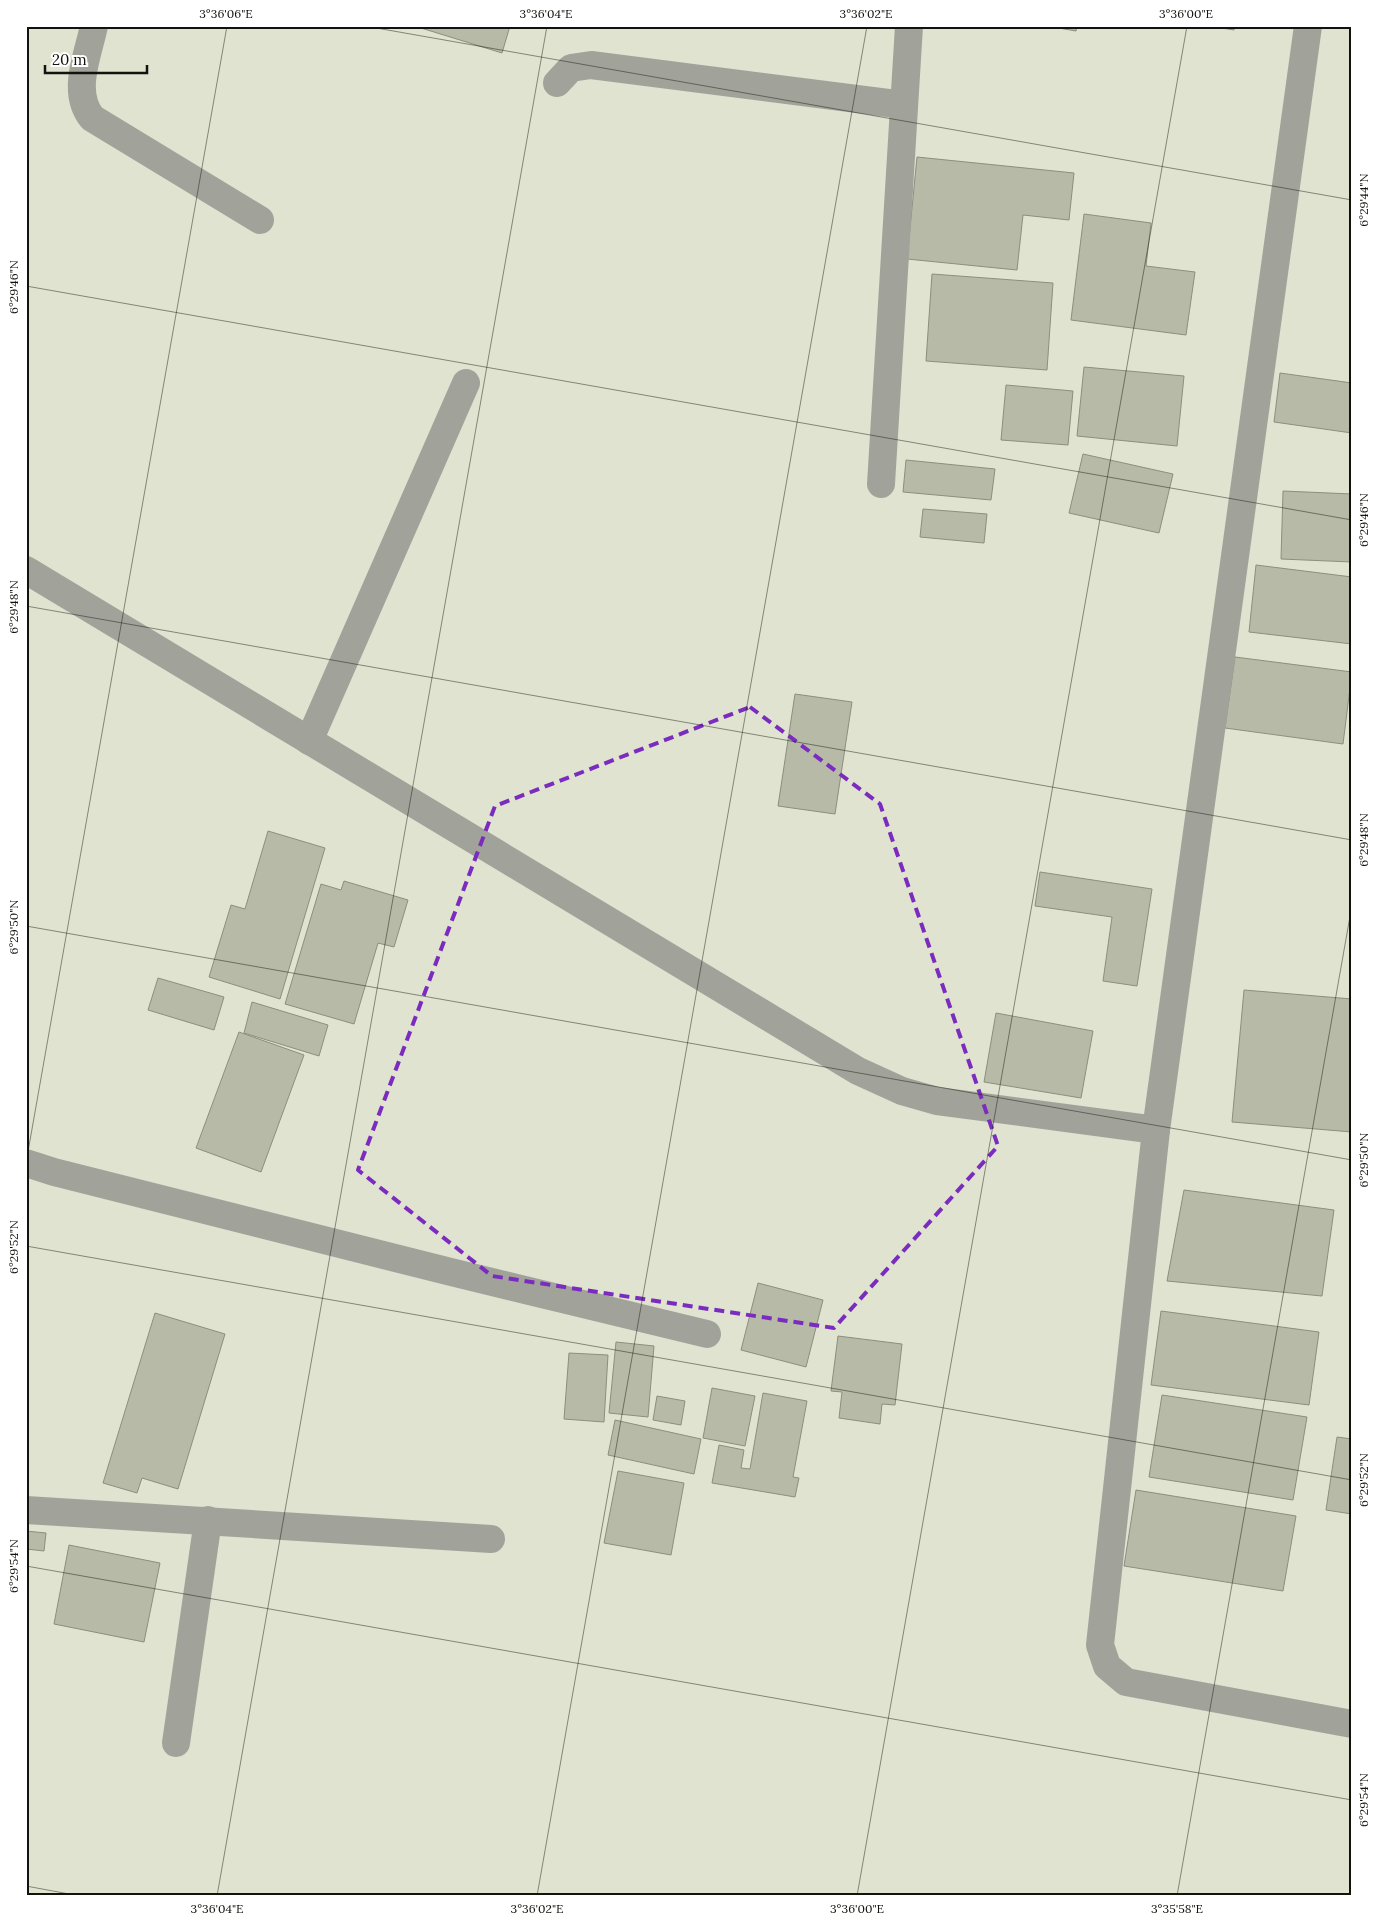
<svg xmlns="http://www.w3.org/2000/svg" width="1378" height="1922" viewBox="0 0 1378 1922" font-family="Lora,serif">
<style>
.building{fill:#b6baa7;stroke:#8b8f7d}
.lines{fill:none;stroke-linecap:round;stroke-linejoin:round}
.minor{stroke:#a1a39b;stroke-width:28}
.marked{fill:none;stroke:#7b2cbf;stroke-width:4;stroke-dasharray:10 6;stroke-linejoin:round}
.ticks{fill:none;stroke:#11130c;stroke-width:1;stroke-opacity:0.45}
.neatline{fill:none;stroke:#11130c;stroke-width:2}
.ticks-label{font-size:12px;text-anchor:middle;fill:#11130c}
</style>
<rect width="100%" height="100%" fill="#dfe3d0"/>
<g class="building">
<polygon points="421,26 510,26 502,53 421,28"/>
<polygon points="1047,26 1077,26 1076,31"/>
<polygon points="1209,26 1235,26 1234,30"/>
<polygon points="917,157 1074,173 1069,220 1023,215 1017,270 907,259"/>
<polygon points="1084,214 1151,223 1146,266 1195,272 1186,335 1071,320"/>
<polygon points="932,274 1053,283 1047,370 926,361"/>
<polygon points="1084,367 1184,376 1177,446 1077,436"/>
<polygon points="1280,373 1352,383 1352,433 1274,422"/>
<polygon points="1006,385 1073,391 1068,445 1001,440"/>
<polygon points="1083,454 1173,474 1159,533 1069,513"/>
<polygon points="906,460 995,469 991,500 903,492"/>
<polygon points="1283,491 1352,494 1352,562 1281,559"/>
<polygon points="923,509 987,514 984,543 920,537"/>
<polygon points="1256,565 1352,577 1352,644 1249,632"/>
<polygon points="1235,657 1352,672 1343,744 1225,728"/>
<polygon points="795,694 852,702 835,814 778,806"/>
<polygon points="268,831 325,848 280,999 209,977 231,905 245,909"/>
<polygon points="1040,872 1152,889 1137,986 1103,981 1112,917 1035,906"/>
<polygon points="344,881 408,900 394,947 378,943 354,1024 285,1004 321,884 341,890"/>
<polygon points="158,978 224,997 214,1030 148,1010"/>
<polygon points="1244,990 1352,999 1352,1132 1232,1122"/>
<polygon points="252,1002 328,1025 319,1056 244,1033"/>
<polygon points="996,1013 1093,1031 1081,1098 984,1082"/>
<polygon points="239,1032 304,1055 261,1172 196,1148"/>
<polygon points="1184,1190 1334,1210 1322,1296 1167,1281"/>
<polygon points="758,1283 823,1300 806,1367 741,1350"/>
<polygon points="1161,1311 1319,1332 1309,1405 1151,1385"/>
<polygon points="155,1313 225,1334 178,1489 142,1478 137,1493 103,1483"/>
<polygon points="838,1336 902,1344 895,1405 882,1404 880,1424 839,1418 842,1392 831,1391"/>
<polygon points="616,1342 654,1346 648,1417 609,1413"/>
<polygon points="569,1353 608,1355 604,1422 564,1419"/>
<polygon points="712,1388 755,1396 745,1446 703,1438"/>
<polygon points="763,1393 807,1401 793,1477 799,1478 795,1497 712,1483 719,1445 744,1450 741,1468 750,1469"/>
<polygon points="1162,1395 1307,1417 1293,1500 1149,1477"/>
<polygon points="657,1396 685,1401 681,1425 653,1420"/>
<polygon points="615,1420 701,1439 694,1474 608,1455"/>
<polygon points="1337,1437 1352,1439 1352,1514 1326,1510"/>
<polygon points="618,1471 684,1483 671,1555 604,1543"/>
<polygon points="1136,1490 1296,1516 1283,1591 1124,1566"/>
<polygon points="26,1531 46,1533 44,1551 26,1549"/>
<polygon points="69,1545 160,1563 144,1642 54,1624"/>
</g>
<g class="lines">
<g class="minor">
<path d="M94 26C88 55 71 92 92 118L260 220"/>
<polyline points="1308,26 1156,1130 1100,1645 1107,1666 1126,1682 1352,1724"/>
<polyline points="557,83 571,68 591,65 904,105"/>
<polyline points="881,484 909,26"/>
<polyline points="26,570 858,1071 902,1091 937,1101 1156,1130"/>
<polyline points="309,741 466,383"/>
<polyline points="26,1163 54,1172 451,1272 707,1334"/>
<polyline points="26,1510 491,1539"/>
<polyline points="176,1743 208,1520"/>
</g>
</g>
<path class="marked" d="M750 707 880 804 998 1146 834 1328 492 1276 358 1170 495 806Z"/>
<path class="ticks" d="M365 26 1352 200M26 286 1352 520M26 606 1352 840M26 926 1352 1160M26 1163 227 26M26 1246 1352 1480M26 1566 1352 1800M26 1886 80 1896M217 1896 547 26M537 1896 867 26M857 1896 1187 26M1177 1896 1352 905"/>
<rect width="1378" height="1922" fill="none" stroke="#ffffff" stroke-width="55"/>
<path d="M45 65v8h102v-8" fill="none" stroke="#11130c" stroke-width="2.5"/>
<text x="52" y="65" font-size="15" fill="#11130c" stroke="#ffffff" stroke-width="4" paint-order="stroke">20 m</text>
<rect x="28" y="28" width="1322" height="1866" class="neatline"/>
<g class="ticks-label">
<text x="226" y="18">3°36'06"E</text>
<text x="546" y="18">3°36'04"E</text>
<text x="866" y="18">3°36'02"E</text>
<text x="1186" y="18">3°36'00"E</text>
<text transform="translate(1364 200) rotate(-90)" y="4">6°29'44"N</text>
<text transform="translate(14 287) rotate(-90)" y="4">6°29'46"N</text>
<text transform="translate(1364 520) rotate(-90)" y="4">6°29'46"N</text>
<text transform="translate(14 607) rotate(-90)" y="4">6°29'48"N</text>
<text transform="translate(1364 840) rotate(-90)" y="4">6°29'48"N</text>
<text transform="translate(14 927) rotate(-90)" y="4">6°29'50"N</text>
<text transform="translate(1364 1160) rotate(-90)" y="4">6°29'50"N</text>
<text transform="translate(14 1247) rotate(-90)" y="4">6°29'52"N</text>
<text transform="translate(1364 1480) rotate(-90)" y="4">6°29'52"N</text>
<text transform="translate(14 1566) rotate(-90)" y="4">6°29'54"N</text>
<text transform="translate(1364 1800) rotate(-90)" y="4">6°29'54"N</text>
<text x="217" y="1913">3°36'04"E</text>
<text x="537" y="1913">3°36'02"E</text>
<text x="857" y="1913">3°36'00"E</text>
<text x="1177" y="1913">3°35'58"E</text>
</g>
</svg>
